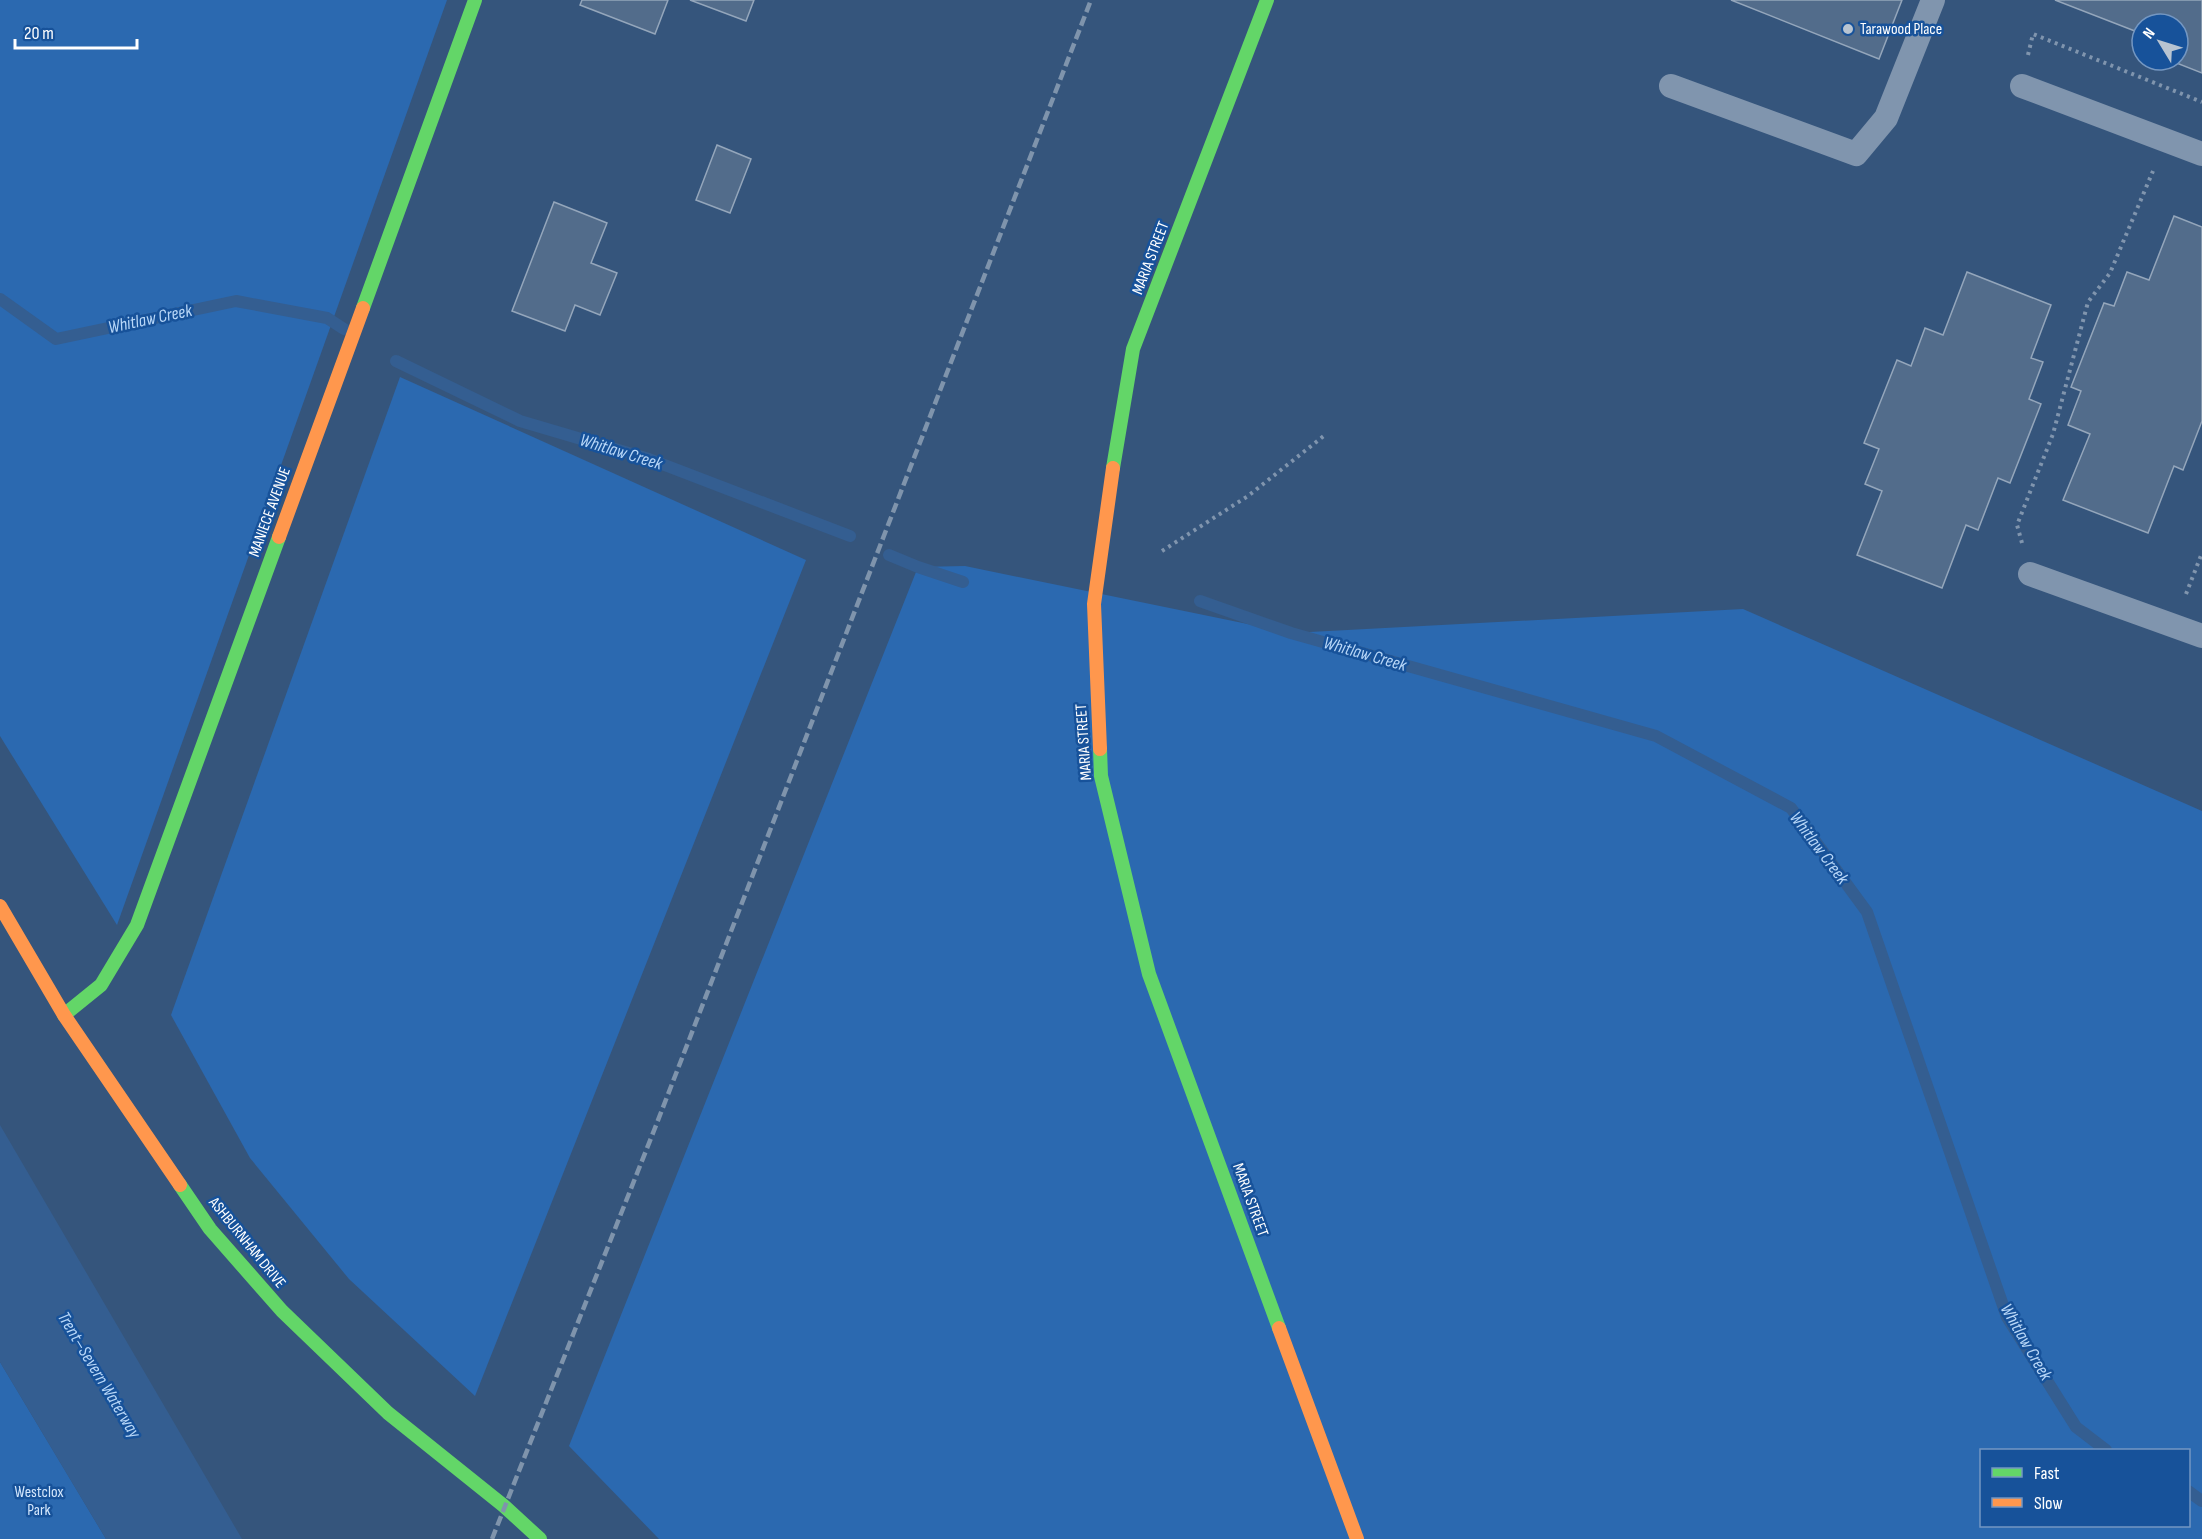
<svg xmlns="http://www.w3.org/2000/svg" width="2202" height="1539" viewBox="0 0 2202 1539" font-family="'Sofia Sans Condensed',sans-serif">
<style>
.green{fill:#2b69b0;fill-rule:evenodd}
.water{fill:#345e91}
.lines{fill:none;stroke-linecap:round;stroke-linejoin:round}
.stream{stroke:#345e91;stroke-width:12}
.building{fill:#526c8b;stroke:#94a6bb;stroke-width:1.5}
.path{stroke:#8095ae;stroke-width:4;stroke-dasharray:3 4.5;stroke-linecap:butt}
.lane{stroke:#8095ae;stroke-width:24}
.fast{stroke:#63d668;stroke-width:14}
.slow{stroke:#ff974d;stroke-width:14}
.rail{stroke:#7f94ac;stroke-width:4.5;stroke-dasharray:10 4.5;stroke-linecap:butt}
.poi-dot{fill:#b8c4d1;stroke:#17529a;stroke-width:2}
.labels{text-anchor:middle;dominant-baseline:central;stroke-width:5;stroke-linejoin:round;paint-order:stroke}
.poi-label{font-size:16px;fill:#fff;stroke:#17529a;text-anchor:start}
.street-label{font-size:16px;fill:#fff;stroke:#17529a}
.park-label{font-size:16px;fill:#d4e7fc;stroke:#17529a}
.water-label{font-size:18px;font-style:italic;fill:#b8d7f8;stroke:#17529a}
</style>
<rect width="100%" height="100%" fill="#35557c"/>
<g class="green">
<polygon points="0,0 447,0 117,925 0,736"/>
<polygon points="400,377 806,560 475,1396 349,1279 250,1158 171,1015"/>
<path d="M965 566 1291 633 1743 609 2202 811V1539H659L569 1446 918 567ZM1982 1450H2188V1526H1982Z"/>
<polygon points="0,1362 106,1539 0,1539"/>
</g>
<polygon class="water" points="0,1125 242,1539 106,1539 0,1362"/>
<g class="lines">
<g class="stream">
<polyline points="0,299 56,339 236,301 327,318 344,329"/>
<polyline points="396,361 520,421 649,459 850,536"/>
<polyline points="889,555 918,567 963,582"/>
<polyline points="1200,601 1291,633 1656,736 1791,808 1867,912 2007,1317 2076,1427 2106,1450"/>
<polyline points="2188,1491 2202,1501"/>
</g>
</g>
<g class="building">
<polygon points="582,0 668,0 655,34 580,5"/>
<polygon points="690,0 754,0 746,21"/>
<polygon points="1731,0 1902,0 1879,59"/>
<polygon points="2055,0 2202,0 2202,73 2169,60 2178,60 2178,24 2142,24 2142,49 2135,47 2140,33"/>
<polygon points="717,145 751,159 730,213 696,200"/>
<polygon points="554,202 607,223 591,263 617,273 600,315 575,305 565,331 512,311"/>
<polygon points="2174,216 2202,227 2202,421 2183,470 2174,466 2148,533 2063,500 2090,434 2068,425 2081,391 2071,387 2104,303 2114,306 2127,272 2149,280"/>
<polygon points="1967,272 2051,305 2031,358 2043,362 2029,399 2041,404 2010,483 1998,478 1978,530 1966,525 1942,588 1857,555 1882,491 1865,484 1879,449 1864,443 1897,360 1911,366 1925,328 1943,335"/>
</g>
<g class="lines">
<g class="path">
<polyline points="2028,55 2033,34 2202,102"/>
<polyline points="2022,543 2017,525 2053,434 2088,302 2110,273 2153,171"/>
<polyline points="1162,551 1248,496 1325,435"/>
<polyline points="2186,594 2202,553"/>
</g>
<g class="lane">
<polyline points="1671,86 1856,154 1886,118 1933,0"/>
<polyline points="2022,86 2202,154"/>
<polyline points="2030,574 2202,636"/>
</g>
<g class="fast">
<polyline points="363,308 475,0"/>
<polyline points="1113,468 1133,349 1267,0"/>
<polyline points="1100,749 1101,776 1149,974 1279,1328"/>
<polyline points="64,1015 101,985 137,925 279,537"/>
<polyline points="180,1185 210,1229 282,1311 388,1413 504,1506 540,1539"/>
</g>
<g class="slow">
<polyline points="279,537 363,308"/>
<polyline points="1100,749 1094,604 1113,468"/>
<polyline points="0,906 64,1015 180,1185"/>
<polyline points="1279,1328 1357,1539"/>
</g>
<polyline class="rail" points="492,1539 655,1128 1091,0"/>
</g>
<circle class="poi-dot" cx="1848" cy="29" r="6"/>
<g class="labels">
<g class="poi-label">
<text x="1860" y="29">Tarawood Place</text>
</g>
<g class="street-label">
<text transform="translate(1151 258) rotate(-69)">MARIA STREET</text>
<text transform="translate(270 512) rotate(-70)">MANIECE AVENUE</text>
<text transform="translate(1084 742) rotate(-94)">MARIA STREET</text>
<text transform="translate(1250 1200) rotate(70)">MARIA STREET</text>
<text transform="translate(247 1243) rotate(51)">ASHBURNHAM DRIVE</text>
</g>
<g class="park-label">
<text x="39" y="1492">Westclox<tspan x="39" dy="18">Park</tspan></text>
</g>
<g class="water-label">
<text transform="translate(150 319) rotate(-12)">Whitlaw Creek</text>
<text transform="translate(621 452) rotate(17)">Whitlaw Creek</text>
<text transform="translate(1365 654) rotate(16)">Whitlaw Creek</text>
<text transform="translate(1819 848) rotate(53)">Whitlaw Creek</text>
<text transform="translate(2026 1342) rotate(60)">Whitlaw Creek</text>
<text transform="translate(99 1375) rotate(59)">Trent–Severn Waterway</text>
</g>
</g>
<rect x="1980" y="1449" width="210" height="78" fill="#17529a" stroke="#7497c2" stroke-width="1.5"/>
<rect x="1992" y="1468" width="30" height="9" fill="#63d668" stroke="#7497c2" stroke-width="1.5"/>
<text x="2034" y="1479" font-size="18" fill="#ffffff">Fast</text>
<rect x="1992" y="1498" width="30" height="9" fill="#ff974d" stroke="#7497c2" stroke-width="1.5"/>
<text x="2034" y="1509" font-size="18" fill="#ffffff">Slow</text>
<g transform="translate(2160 42) rotate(308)"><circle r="28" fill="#17529a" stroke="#7497c2" stroke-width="1.5"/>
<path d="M0-4.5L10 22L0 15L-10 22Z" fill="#b8c4d1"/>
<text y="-9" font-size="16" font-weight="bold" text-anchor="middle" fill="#ffffff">N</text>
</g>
<path d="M15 39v9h122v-9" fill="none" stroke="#ffffff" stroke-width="3"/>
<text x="24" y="39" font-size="18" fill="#ffffff" stroke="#17529a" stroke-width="4.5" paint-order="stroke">20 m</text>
</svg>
